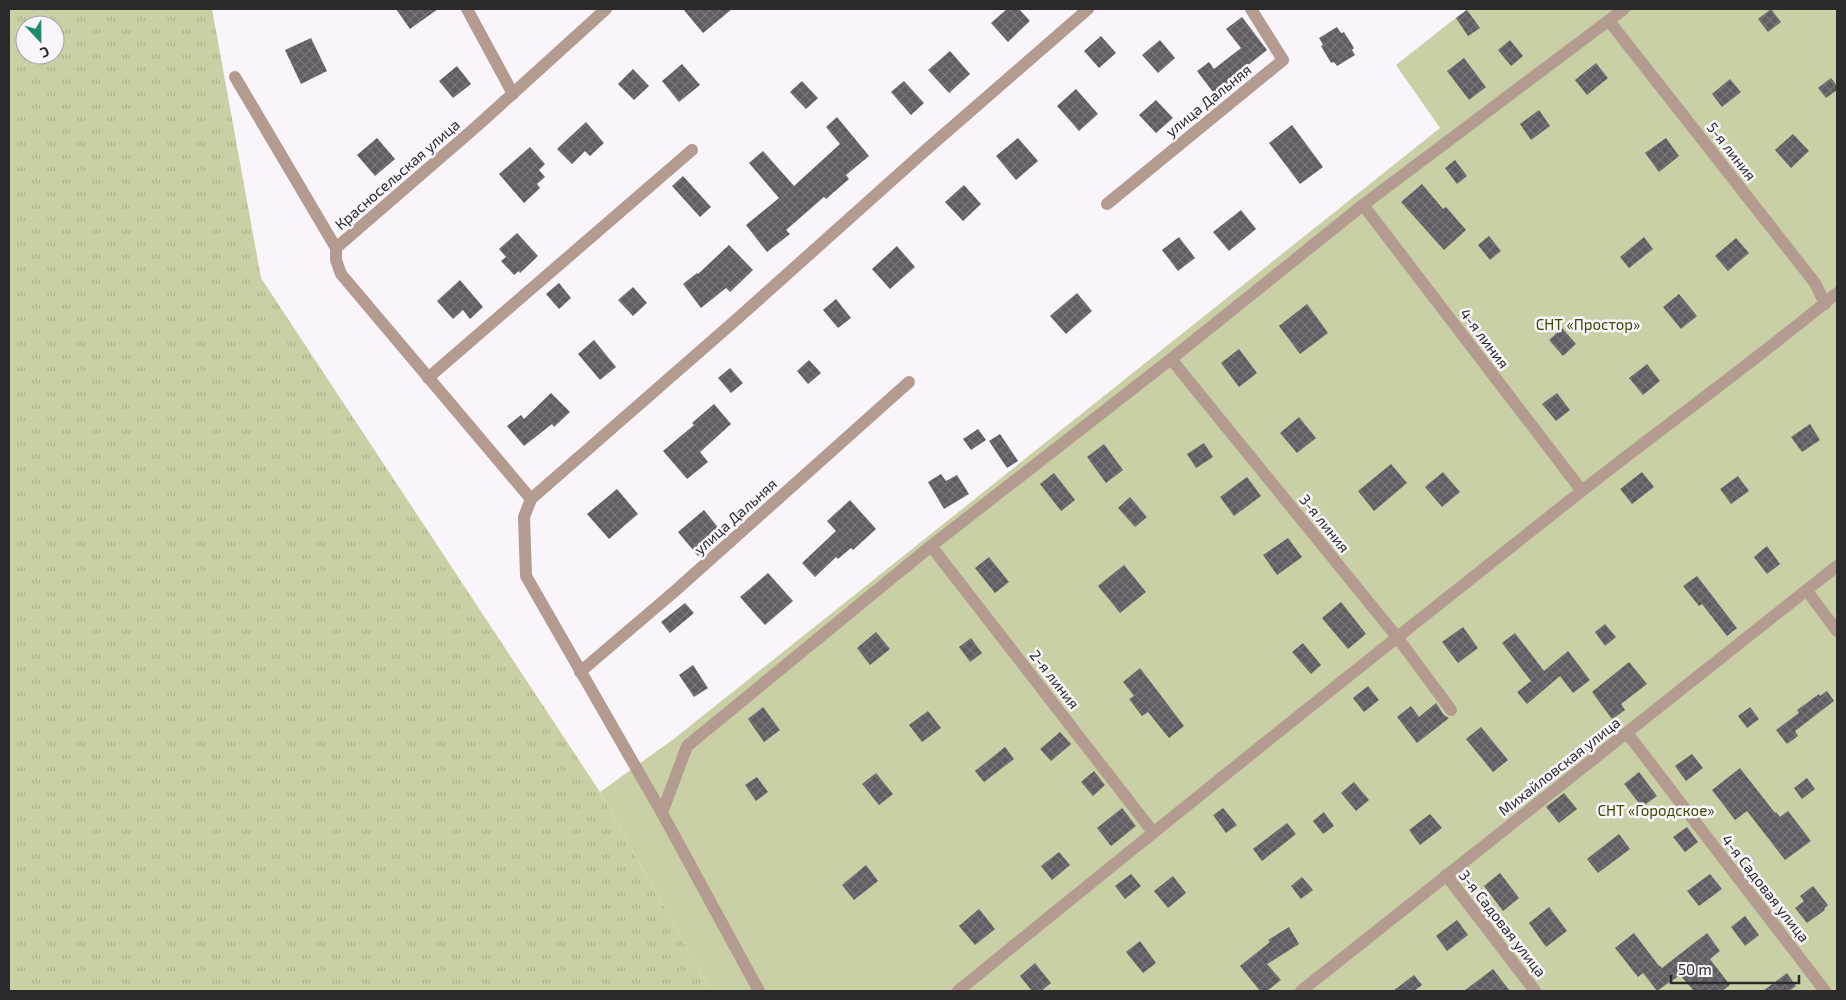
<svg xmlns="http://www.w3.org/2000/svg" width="1846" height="1000" viewBox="0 0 1846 1000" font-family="'Exo 2',sans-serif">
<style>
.grass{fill:url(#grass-tufts);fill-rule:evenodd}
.garden{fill:#cad0a5}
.building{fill:url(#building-cross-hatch)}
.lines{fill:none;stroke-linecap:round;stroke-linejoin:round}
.minor{stroke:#b49b8f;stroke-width:12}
.labels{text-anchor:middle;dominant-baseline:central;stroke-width:5;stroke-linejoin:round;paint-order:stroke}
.street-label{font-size:15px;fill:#2a292b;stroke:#f9f5fb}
.park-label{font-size:15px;fill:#424802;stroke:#f9f5fb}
</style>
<defs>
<pattern id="grass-tufts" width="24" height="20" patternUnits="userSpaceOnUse" patternTransform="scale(1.25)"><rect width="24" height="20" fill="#cad0a5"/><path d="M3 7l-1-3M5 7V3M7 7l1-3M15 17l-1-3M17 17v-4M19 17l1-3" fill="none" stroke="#aeb38e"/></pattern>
<pattern id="building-cross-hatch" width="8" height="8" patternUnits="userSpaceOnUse" patternTransform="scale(1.25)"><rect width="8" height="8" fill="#605c61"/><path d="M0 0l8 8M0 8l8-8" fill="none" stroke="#787578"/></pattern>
</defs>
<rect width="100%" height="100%" fill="#f9f5fb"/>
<path class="grass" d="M9 9H212L261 278 600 792 711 991H9ZM25 25H55V55H25Z"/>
<polygon class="garden" points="1467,9 1837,9 1837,991 711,991 600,792 675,738 1440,128 1396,65"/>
<g class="building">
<polygon points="396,9 438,9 410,29"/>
<polygon points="683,9 732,9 703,33"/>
<polygon points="1007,9 1019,9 1030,21 1008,42 991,23"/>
<polygon points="1771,9 1781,22 1768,32 1758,19"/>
<polygon points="1467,10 1480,28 1468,36 1456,18"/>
<polygon points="1242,17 1267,50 1238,73 1241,77 1216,96 1197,71 1209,62 1214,69 1241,48 1226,29"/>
<polygon points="1337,27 1341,33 1344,32 1354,48 1352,50 1355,55 1337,66 1334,62 1331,63 1321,46 1323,45 1319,38"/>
<polygon points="1101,36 1116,53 1099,68 1084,51"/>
<polygon points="311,38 327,71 301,84 285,50"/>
<polygon points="1160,40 1175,58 1158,73 1142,55"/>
<polygon points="1510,40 1523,56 1511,66 1498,50"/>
<polygon points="950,51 970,74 949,93 928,70"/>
<polygon points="1464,58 1486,87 1469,100 1447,71"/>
<polygon points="1596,63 1608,78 1587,95 1575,80"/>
<polygon points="682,64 700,85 679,102 662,81"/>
<polygon points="457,66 471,84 453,98 439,81"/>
<polygon points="633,69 649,86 634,100 618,84"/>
<polygon points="1831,78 1837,86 1837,90 1826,98 1818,88"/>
<polygon points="1730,79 1741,92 1722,107 1712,94"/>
<polygon points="802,81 818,98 806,109 790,92"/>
<polygon points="904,81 924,103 911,115 891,92"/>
<polygon points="1076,89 1098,114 1079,131 1057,106"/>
<polygon points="1156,100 1173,118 1156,133 1139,115"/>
<polygon points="1539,110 1550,126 1531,140 1520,124"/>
<polygon points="837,117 869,156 846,175 849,179 826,199 824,197 786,230 790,234 767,252 746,225 779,198 749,163 763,151 794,186 840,144 826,127"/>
<polygon points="586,122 604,143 590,156 585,151 572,164 557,149"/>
<polygon points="1292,125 1323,167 1300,184 1269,143"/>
<polygon points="1793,134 1809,151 1791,168 1775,150"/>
<polygon points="377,138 395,159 375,176 357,155"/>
<polygon points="1018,138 1038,161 1016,180 996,156"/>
<polygon points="1666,138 1679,156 1659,172 1645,153"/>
<polygon points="530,147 545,164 539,170 545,177 537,184 540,188 524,203 499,174"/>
<polygon points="1455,160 1467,176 1457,184 1445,168"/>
<polygon points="683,176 711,207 700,217 672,186"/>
<polygon points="1422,184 1443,209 1446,207 1466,230 1444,250 1401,202"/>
<polygon points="964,185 981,204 963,221 945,202"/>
<polygon points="1241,210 1256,229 1229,251 1213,232"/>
<polygon points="517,233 538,256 520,273 519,271 514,275 501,261 506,257 499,249"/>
<polygon points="1489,236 1501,251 1490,260 1478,245"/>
<polygon points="1179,237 1195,258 1178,271 1162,250"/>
<polygon points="1644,237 1653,249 1629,268 1620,257"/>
<polygon points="1736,238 1749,253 1728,271 1715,256"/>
<polygon points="729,245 753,270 730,292 726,288 701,308 683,284 697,273 698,274"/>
<polygon points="897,246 915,267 890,289 872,269"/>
<polygon points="460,280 483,307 470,319 463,310 453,319 437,301"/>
<polygon points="559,283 571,298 559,309 546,294"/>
<polygon points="633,287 647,303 633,316 618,300"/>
<polygon points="1077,293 1092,311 1066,334 1050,316"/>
<polygon points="1679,294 1697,316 1681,329 1663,307"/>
<polygon points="836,299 851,318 838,328 823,310"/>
<polygon points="1307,304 1328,333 1300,354 1279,326"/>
<polygon points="1562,328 1576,344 1563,356 1549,340"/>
<polygon points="594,340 616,367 600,380 578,354"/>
<polygon points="1239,349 1257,373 1239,387 1221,363"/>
<polygon points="809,360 821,373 808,384 797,371"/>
<polygon points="1647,364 1660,381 1643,395 1629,378"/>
<polygon points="730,368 743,383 731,393 718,378"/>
<polygon points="551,393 570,412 554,427 552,424 524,446 507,426 521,415 524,419"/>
<polygon points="1557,393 1570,410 1556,421 1542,404"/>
<polygon points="714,404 731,424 700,452 708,462 687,479 663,451 694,425 692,423"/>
<polygon points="1299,417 1316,438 1297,453 1280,433"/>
<polygon points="1810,424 1820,440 1802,452 1791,437"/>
<polygon points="978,429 986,440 971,450 963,439"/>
<polygon points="1000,434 1018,461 1007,468 989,441"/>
<polygon points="1204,443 1213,457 1196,468 1187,454"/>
<polygon points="1104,444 1123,470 1106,483 1087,457"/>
<polygon points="1391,464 1407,483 1374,511 1358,491"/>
<polygon points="1443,472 1460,492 1442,507 1425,487"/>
<polygon points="1642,472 1654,487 1632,504 1620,489"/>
<polygon points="1054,473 1075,500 1061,511 1040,484"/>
<polygon points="941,474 946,481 957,475 969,494 944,509 928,482"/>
<polygon points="1738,476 1749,491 1731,504 1720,489"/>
<polygon points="1247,477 1261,496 1234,516 1220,497"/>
<polygon points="617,489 638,514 609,539 587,514"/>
<polygon points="1130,497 1147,517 1135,527 1118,508"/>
<polygon points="850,500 876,529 853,550 851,548 838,559 836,557 815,577 802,563 836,531 827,521"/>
<polygon points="704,510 724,535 698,556 678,532"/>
<polygon points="1288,538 1302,557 1277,575 1263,555"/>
<polygon points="1767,546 1780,564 1767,574 1754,557"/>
<polygon points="989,557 1009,582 995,593 975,568"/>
<polygon points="1124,565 1146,592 1120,613 1098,586"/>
<polygon points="768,573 793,601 765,625 740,597"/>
<polygon points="1697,576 1737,628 1727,636 1702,604 1699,606 1683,586"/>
<polygon points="1341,602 1366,634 1348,649 1322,618"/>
<polygon points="685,603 694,613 670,633 661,622"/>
<polygon points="1605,624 1616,637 1605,646 1595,632"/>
<polygon points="1463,627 1478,648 1458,663 1442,642"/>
<polygon points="876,632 890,649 870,665 857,648"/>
<polygon points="1515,633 1544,671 1568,651 1590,680 1573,693 1560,676 1527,704 1517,692 1531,681 1502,643"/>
<polygon points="971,638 982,653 970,662 959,647"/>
<polygon points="1303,643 1321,665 1311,674 1292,652"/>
<polygon points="1629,662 1647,684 1621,704 1625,710 1612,719 1592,692"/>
<polygon points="693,665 708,688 694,697 679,675"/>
<polygon points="1140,668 1184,726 1169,738 1148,712 1142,716 1129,699 1134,696 1123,682"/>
<polygon points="1368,686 1379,700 1364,712 1353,698"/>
<polygon points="1827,691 1834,701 1795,731 1798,736 1787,744 1776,730 1799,713 1797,710 1819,694 1820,696"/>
<polygon points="1436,703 1444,715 1449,718 1417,743 1397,717 1411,706 1419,717"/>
<polygon points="763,707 780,730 764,742 748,719"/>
<polygon points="1750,707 1759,719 1747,728 1738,716"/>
<polygon points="928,711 941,728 922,742 909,725"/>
<polygon points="1481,727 1508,760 1493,772 1466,739"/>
<polygon points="1060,732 1071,744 1051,761 1040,749"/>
<polygon points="1005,747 1014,759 984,782 975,771"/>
<polygon points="1692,754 1703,768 1686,781 1675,766"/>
<polygon points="1740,768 1775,813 1776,812 1780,817 1788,811 1811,841 1785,860 1747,811 1735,820 1712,790"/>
<polygon points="1094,771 1105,785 1093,796 1081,782"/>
<polygon points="1639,772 1657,796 1642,807 1624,784"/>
<polygon points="876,773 893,794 879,805 862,784"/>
<polygon points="757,777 768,792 756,801 745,785"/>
<polygon points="1807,778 1815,789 1802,799 1794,788"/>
<polygon points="1354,782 1369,800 1356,811 1341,793"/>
<polygon points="1564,793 1577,809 1559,823 1546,807"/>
<polygon points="1122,808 1136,826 1111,846 1097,828"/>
<polygon points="1223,808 1237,825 1226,833 1213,815"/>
<polygon points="1324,812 1334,826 1323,834 1313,821"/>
<polygon points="1430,814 1442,828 1420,845 1409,830"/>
<polygon points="1287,823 1296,834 1262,861 1253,849"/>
<polygon points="1687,827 1698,842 1685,852 1673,837"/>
<polygon points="1619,834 1630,849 1598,873 1587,859"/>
<polygon points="1059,852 1070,865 1052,880 1041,866"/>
<polygon points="866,865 878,881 854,900 842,885"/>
<polygon points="1500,873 1519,898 1503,911 1484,886"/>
<polygon points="1131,874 1141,886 1125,899 1115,886"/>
<polygon points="1710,874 1722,889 1699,906 1687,891"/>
<polygon points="1173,876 1186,893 1168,908 1154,891"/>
<polygon points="1302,877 1313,890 1301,899 1291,886"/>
<polygon points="1813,886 1828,905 1824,909 1825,910 1807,923 1795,908 1804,901 1800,896"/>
<polygon points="1549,907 1567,931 1546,947 1529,923"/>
<polygon points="979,909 995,929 975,945 959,926"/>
<polygon points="1745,916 1759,935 1745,946 1731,927"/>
<polygon points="1457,920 1468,935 1447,951 1436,936"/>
<polygon points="1289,927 1299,944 1267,964 1281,980 1267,991 1260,991 1240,966 1270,942 1268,940"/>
<polygon points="1634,933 1659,966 1660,966 1662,968 1707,933 1720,951 1710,959 1730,985 1722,991 1694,991 1680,975 1657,991 1643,973 1638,977 1615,948"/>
<polygon points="1140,941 1156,963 1143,973 1126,952"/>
<polygon points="1035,963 1051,983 1041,991 1032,991 1020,976"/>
<polygon points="1493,969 1510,991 1464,991"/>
<polygon points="1787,973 1796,986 1789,991 1763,991"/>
<polygon points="1414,975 1422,985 1414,991 1393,991"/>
</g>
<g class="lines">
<g class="minor">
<polyline points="467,9 513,94"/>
<polyline points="1609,21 1815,283 1825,304"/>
<polyline points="235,77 336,248"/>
<polyline points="1107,204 1283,60 1251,9"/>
<polyline points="1363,205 1582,491"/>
<polyline points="1171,359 1397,637 1451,710"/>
<polyline points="428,378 692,150"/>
<polyline points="531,499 341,274 336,260 336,248 477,126 606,9"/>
<polyline points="931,546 1153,832"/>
<polyline points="1807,591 1837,631"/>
<polyline points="580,672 675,591 909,382"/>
<polyline points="1627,733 1825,991"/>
<polyline points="662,813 687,746 931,546 1171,359 1363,205 1624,9"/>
<polyline points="1446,875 1535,991"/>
<polyline points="759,991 662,813 526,576 524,517 531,499 737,319 927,149 1088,9"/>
<path d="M958 991C1163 824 1370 658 1578 494 1664 426 1753 363 1837 293"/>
<polyline points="1301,991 1837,566"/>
</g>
</g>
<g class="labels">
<g class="street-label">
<text transform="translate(1208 100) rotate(-39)">улица Дальняя</text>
<text transform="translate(1732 151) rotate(52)">5-я линия</text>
<text transform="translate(397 174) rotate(-41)">Красносельская улица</text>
<text transform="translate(1485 338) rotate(53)">4-я линия</text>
<text transform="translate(735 516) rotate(-42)">улица Дальняя</text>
<text transform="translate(1325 523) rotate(51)">3-я линия</text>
<text transform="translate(1055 679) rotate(52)">2-я линия</text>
<text transform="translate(1559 766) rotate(-38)">Михайловская улица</text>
<text transform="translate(1766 888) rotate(52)">4-я Садовая улица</text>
<text transform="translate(1503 923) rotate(52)">3-я Садовая улица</text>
</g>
<g class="park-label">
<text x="1588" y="324">СНТ «Простор»</text>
<text x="1656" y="810">СНТ «Городское»</text>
</g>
</g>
<rect width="1846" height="1000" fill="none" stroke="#2a292b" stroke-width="20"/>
<g transform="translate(40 40) rotate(158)"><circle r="24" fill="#f9f5fb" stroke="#a6a3a8"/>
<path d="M0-4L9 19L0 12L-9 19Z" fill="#1d8c6c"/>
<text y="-8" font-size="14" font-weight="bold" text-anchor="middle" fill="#2a292b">С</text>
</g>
<path d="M1671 975v8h128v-8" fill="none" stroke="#2a292b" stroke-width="2.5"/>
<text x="1678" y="975" font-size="15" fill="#2a292b" stroke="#f9f5fb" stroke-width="4" paint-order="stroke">50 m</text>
</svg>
